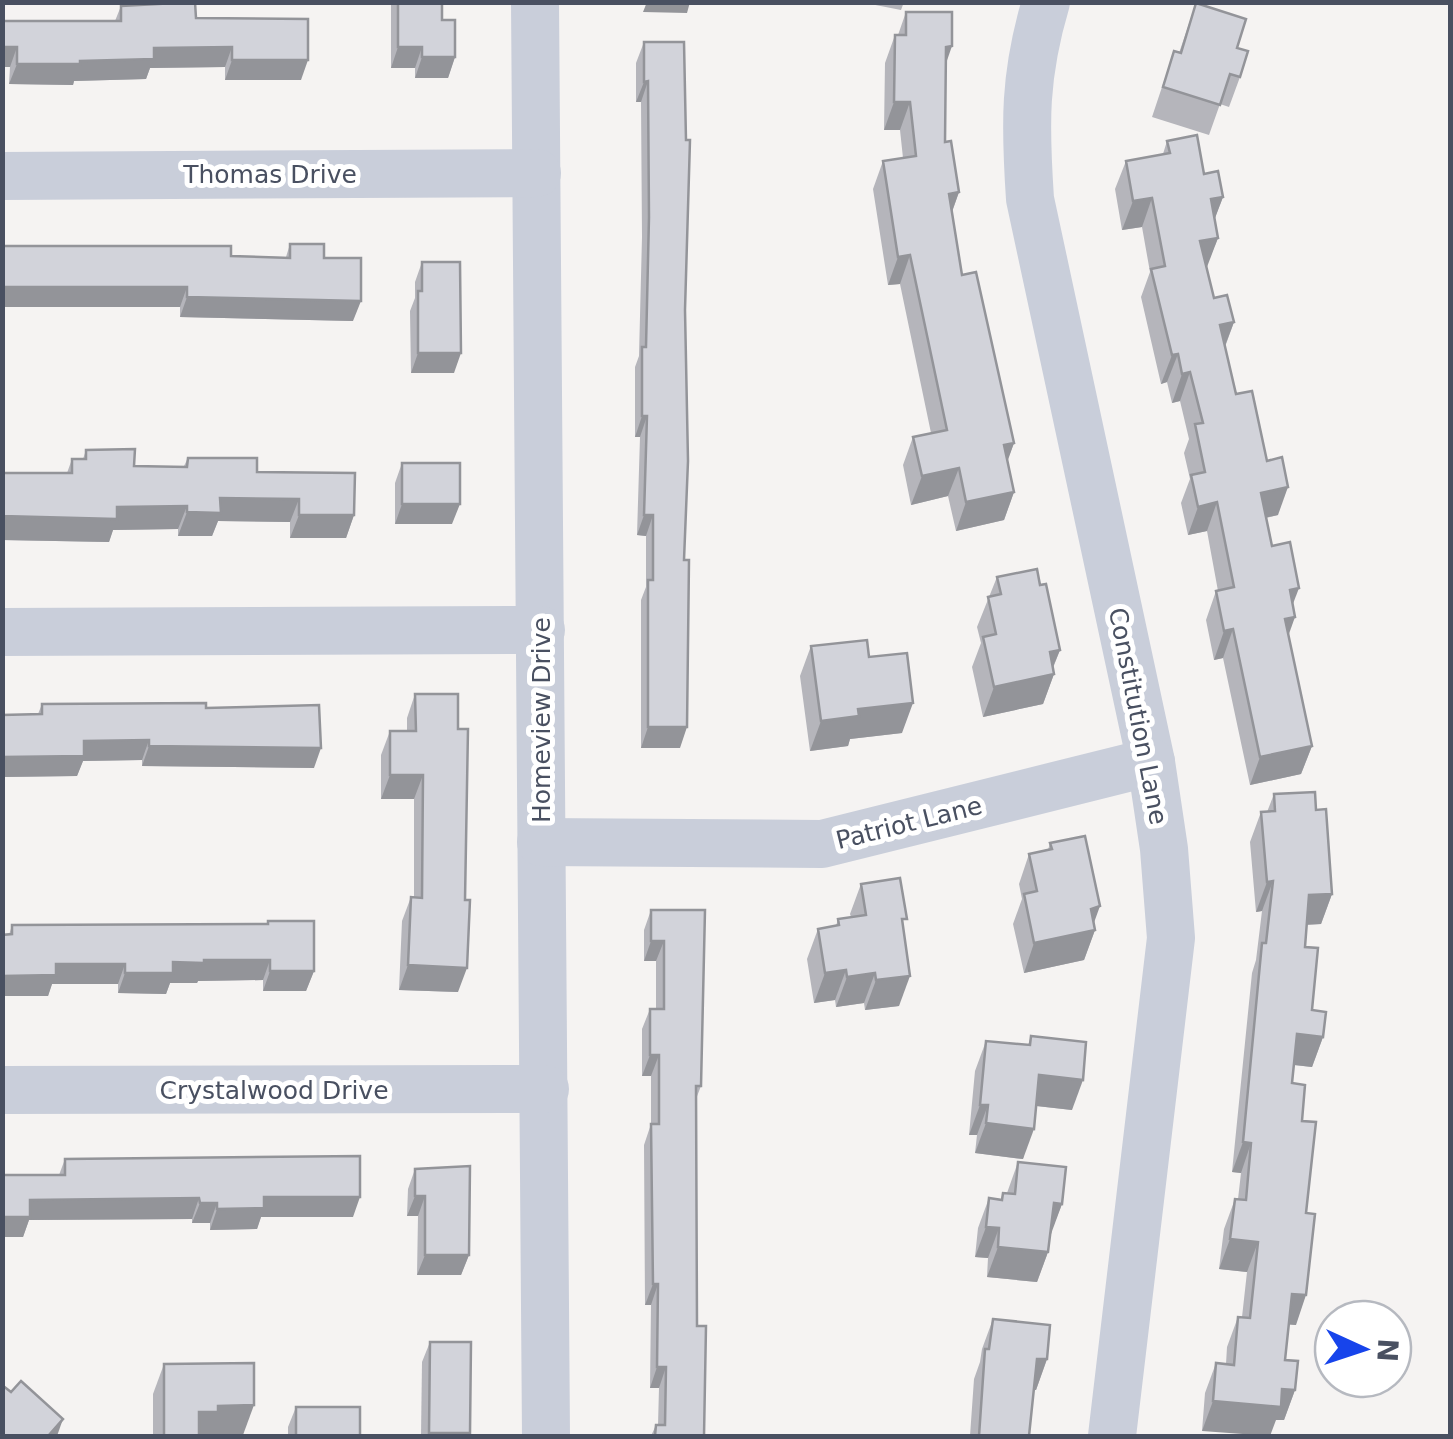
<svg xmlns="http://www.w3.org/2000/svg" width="1453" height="1439" viewBox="0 0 1453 1439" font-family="'DejaVu Sans',sans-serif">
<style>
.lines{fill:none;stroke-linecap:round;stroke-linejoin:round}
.minor{stroke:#c9ceda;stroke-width:48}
.wall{fill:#b5b5bb}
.shaded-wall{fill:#939499}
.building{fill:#d2d3da;stroke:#939499;stroke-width:2.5}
.labels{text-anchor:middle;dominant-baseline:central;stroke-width:10;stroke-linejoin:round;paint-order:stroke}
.street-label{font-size:25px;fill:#495061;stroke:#fff}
</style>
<rect width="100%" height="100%" fill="#f5f3f2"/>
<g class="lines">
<g class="minor">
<polyline points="535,2 546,1436"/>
<path d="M1046 2C1024 76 1025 124 1030 199L1151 762 1164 849 1171 938 1112 1436"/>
<polyline points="2,176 537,173"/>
<polyline points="2,632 541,630"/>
<polyline points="541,842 822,844 1151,762"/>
<polyline points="2,1090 545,1089"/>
</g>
</g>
<g class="wall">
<polygon points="391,2 398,2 442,20 455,57 448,78 415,78 415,68 391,68"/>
<polygon points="860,2 904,2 901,10"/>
<polygon points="1196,3 1237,48 1240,77 1229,107 1220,104 1209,135 1152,117 1174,51 1179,53"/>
<polygon points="121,6 196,18 301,80 225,80 225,67 150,68 146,79 74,81 73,85 9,84 10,67 2,21 115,21"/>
<polygon points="906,12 946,63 945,142 959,192 952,212 962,275 1014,443 1007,461 1014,492 1004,520 956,531 948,496 911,505 903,465 913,437 931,433 900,284 888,285 873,189 883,161 903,158 900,130 884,130 885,63 895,35 898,35"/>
<polygon points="644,42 685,310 680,748 641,748 641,600 646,587 646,536 637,535 640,437 635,437 635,367 639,356 642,237 641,102 636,102 636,63"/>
<polygon points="1167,141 1204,174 1223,197 1214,220 1218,238 1206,267 1214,298 1234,322 1225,347 1236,394 1278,515 1266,518 1272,546 1293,605 1288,635 1312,746 1301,774 1250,785 1223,658 1214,660 1206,620 1216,591 1218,591 1207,531 1188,535 1181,503 1190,479 1184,453 1189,439 1180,401 1172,403 1167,382 1161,384 1141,297 1150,272 1142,227 1122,230 1115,189 1126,161 1163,154"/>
<polygon points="290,244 324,258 353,321 180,317 180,307 2,307 231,256 286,257"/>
<polygon points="422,262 454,373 411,373 410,311 415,298 415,282"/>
<polygon points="86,450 134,466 184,466 188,458 257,472 354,515 346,538 290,538 290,522 218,521 212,536 178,536 178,529 113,530 109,542 2,540 2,473 67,473 72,459 83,459"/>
<polygon points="402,463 452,524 395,524 395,483"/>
<polygon points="997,577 1040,585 1060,650 1053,668 1054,674 1043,704 983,717 972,667 981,643 977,627"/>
<polygon points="811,646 869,657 902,733 850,739 848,746 810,751 800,676"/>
<polygon points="415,694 458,992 399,990 402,921 411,897 414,897 414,799 381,799 381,755 390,731 407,731 407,718"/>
<polygon points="42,704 206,708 314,768 142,766 142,760 83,761 77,776 2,777 2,715 38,714"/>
<polygon points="1274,794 1316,810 1332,894 1321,924 1307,925 1305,947 1312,1010 1323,1037 1312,1067 1294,1065 1292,1083 1302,1121 1296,1325 1288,1324 1285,1360 1295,1390 1284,1420 1276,1420 1202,1431 1205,1393 1216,1363 1226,1364 1227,1347 1238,1317 1242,1317 1247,1272 1219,1269 1224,1229 1235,1199 1238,1199 1241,1173 1232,1172 1252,973 1256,960 1262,911 1256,912 1250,842 1261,812 1267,812"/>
<polygon points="1050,843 1094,924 1095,930 1084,960 1024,973 1013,924 1022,899 1019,884 1029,854 1048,850"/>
<polygon points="861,884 903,928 899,1006 865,1010 864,1003 836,1007 835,1000 814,1003 807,959 818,929 836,926 838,919 851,917 850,914"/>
<polygon points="651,910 705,910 701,1086 696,1099 697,1326 704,1436 651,1436 656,1425 658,1425 659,1388 650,1388 651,1305 645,1305 644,1145 651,1124 651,1076 642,1076 642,1029 650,1009 656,1009 656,961 644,961 644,930"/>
<polygon points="268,921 314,971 306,991 263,991 263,980 198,981 197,983 170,983 166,994 118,993 118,984 52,984 48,996 9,935 12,925 267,924"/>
<polygon points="1031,1036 1072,1110 1036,1106 1023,1159 975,1153 977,1135 969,1135 975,1071 986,1041 1028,1045"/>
<polygon points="65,1159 353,1217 261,1217 257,1229 210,1230 210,1223 192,1223 192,1219 29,1220 23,1237 2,1237 59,1175"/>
<polygon points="1018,1162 1062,1204 1050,1234 1048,1252 1037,1282 987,1277 988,1258 975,1257 978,1228 989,1198 1001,1199 1003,1193 1007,1193"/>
<polygon points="415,1169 469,1255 461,1275 417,1275 418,1216 407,1216 408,1189"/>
<polygon points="993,1319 1047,1359 1036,1390 1034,1389 1029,1436 970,1436 974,1379 980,1362 982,1349"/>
<polygon points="430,1342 470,1433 468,1436 421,1436 422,1362"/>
<polygon points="164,1364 243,1435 153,1436 153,1394"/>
<polygon points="296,1407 360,1436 288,1436 288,1427"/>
</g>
<g class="shaded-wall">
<polygon points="647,2 690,2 687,13 643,12"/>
<polygon points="952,46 942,75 946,47"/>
<polygon points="2,47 17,47 10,67 2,67"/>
<polygon points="232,47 225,67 150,68 146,79 74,81 73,85 9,84 17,64 154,48"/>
<polygon points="398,47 422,47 415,68 391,68"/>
<polygon points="422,57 455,57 448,78 415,78"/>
<polygon points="232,60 308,60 301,80 225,80"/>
<polygon points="648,81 641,102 636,102 644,82"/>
<polygon points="894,102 910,102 900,130 884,130"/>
<polygon points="959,192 949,220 949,194"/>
<polygon points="1223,197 1212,226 1211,199"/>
<polygon points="1152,198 1142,227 1122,230 1133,201"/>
<polygon points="1218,238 1207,267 1190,270 1200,241"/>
<polygon points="910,255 900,284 888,285 898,257"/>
<polygon points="2,287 187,287 180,307 2,307"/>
<polygon points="187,297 361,301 353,321 180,317"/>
<polygon points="1234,322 1223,351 1220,325"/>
<polygon points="418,353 461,353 454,373 411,373"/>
<polygon points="1178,354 1167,382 1161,384 1172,355"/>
<polygon points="1190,372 1180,401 1172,403 1182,374"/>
<polygon points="642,416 647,416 640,437 635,437"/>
<polygon points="1014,443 1004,471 1004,445"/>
<polygon points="959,468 948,496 911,505 922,476"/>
<polygon points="1288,487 1278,515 1250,521 1261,493"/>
<polygon points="1014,492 1004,520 956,531 966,502"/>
<polygon points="220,498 299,499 290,522 218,521 212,536 178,536 187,512"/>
<polygon points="1217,502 1207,531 1188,535 1198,507"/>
<polygon points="402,504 460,504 452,524 395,524"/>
<polygon points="187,506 178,529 113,530 109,542 2,540 2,516 117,507"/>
<polygon points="299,515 354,515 346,538 290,538"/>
<polygon points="644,515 653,515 646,536 637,535"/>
<polygon points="1299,588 1288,617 1290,590"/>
<polygon points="1295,617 1285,645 1285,619"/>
<polygon points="1233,629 1223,658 1214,660 1224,631"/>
<polygon points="1060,650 1050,674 1054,674 1043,704 983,717 994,687 1050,652"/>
<polygon points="913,703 902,733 850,739 848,746 810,751 821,721 858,709"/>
<polygon points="648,727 687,727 680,748 641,748"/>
<polygon points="149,740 142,760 83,761 77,776 2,777 2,757 84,741"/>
<polygon points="149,746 321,748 314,768 142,766"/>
<polygon points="1312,746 1301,774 1250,785 1260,757"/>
<polygon points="390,775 423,775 414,799 381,799"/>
<polygon points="1273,881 1262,911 1256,912 1267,882"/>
<polygon points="1332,894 1321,924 1298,925 1309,895"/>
<polygon points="1100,906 1091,931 1095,930 1084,960 1024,973 1034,943 1091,909"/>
<polygon points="651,941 664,941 656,961 644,961"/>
<polygon points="204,960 270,960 263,980 198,981 197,983 170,983 166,994 118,993 125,973 173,962"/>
<polygon points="56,964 125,964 118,984 52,984 48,996 2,996 2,976"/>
<polygon points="408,965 467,968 458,992 399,990"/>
<polygon points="846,970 835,1000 814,1003 825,973"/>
<polygon points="270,971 314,971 306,991 263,991"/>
<polygon points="875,973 864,1003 836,1007 847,977"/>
<polygon points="910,976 899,1006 865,1010 876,980"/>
<polygon points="1297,1034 1323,1037 1312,1067 1286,1064"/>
<polygon points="650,1055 659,1055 651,1076 642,1076"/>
<polygon points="1039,1075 1083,1080 1072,1110 1028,1105"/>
<polygon points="980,1105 988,1105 977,1135 969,1135"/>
<polygon points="986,1123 1034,1129 1023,1159 975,1153"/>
<polygon points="1243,1142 1251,1143 1241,1173 1232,1172"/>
<polygon points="415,1196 425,1196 418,1216 407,1216"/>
<polygon points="264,1197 360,1197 353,1217 261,1217 257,1229 210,1230 217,1209"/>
<polygon points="199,1198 192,1219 29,1220 23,1237 2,1237 2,1217 30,1200"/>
<polygon points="200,1203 217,1203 210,1223 192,1223"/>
<polygon points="1054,1203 1062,1204 1051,1234 1043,1233"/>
<polygon points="986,1227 999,1228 988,1258 975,1257"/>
<polygon points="1230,1239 1258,1242 1247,1272 1219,1269"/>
<polygon points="998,1247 1048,1252 1037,1282 987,1277"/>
<polygon points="425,1255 469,1255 461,1275 417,1275"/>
<polygon points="653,1284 658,1284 651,1305 645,1305"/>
<polygon points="1292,1294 1306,1295 1296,1325 1281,1324"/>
<polygon points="1037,1359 1047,1359 1036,1390 1026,1389"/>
<polygon points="657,1367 666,1367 659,1388 650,1388"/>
<polygon points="1282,1389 1295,1390 1284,1420 1276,1420 1270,1436 1202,1431 1213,1401"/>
<polygon points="254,1405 243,1435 191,1436 199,1412 218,1406"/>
<polygon points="63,1419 57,1436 48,1436"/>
<polygon points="429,1433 470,1433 468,1436 427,1436"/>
</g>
<g class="building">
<polygon points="195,2 196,18 308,19 308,60 232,60 232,47 154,48 154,59 80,61 80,64 17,64 17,47 2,47 2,21 121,21 121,6"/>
<polygon points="398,2 442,2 442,20 455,20 455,57 422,57 422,47 398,47"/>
<polygon points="1196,3 1246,19 1237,48 1248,51 1240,77 1230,74 1220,105 1163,87 1174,51 1181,53"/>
<polygon points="906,12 952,12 952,46 946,47 945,142 951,141 959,192 949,194 962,275 976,272 1014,443 1004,445 1014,492 966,502 959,468 922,476 913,437 947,430 910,255 898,257 883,161 916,156 910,102 894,102 895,35 906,35"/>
<polygon points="644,42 684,42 686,140 690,140 685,310 688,461 684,560 689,560 687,727 648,727 648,580 653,580 653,515 644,515 647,416 642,416 642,347 646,347 649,217 648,81 644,82"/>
<polygon points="1197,135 1204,174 1218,171 1223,197 1211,199 1218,238 1200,241 1214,298 1227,295 1234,322 1220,325 1236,394 1252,391 1267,461 1282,457 1288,487 1261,493 1272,546 1290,542 1299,588 1290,590 1295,617 1285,619 1312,746 1260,757 1233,629 1224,631 1216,591 1234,587 1217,502 1198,507 1191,475 1205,472 1195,424 1203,423 1190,372 1182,374 1178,354 1172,355 1151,269 1165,266 1152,198 1133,201 1126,161 1170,153 1167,141"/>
<polygon points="290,244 324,244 324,258 361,258 361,301 187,297 187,287 2,287 2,246 231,246 231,256 290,258"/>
<polygon points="422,262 460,262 461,353 418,353 418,291 422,291"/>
<polygon points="135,449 134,466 187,467 188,458 257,458 257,472 355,473 354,515 299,515 299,499 220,498 221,513 187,512 187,506 117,507 117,519 2,516 2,473 72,473 72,459 86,459 86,450"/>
<rect x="402" y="463" width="58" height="41"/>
<polygon points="1037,569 1040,585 1046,584 1060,650 1050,652 1054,674 994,687 983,637 996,634 988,597 1001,594 997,577"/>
<polygon points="867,640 869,657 907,653 913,703 858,709 859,716 821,721 811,646"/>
<polygon points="415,694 458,694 458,729 468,729 465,900 470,900 467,968 408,965 411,897 422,898 423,775 390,775 390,731 416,731"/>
<polygon points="206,703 206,708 319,705 321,748 149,746 149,740 84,741 84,756 2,757 2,715 42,714 42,704"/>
<polygon points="1315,792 1316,810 1326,809 1332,894 1309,895 1305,947 1318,948 1312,1010 1326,1012 1323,1037 1297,1034 1292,1083 1305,1085 1302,1121 1316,1122 1306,1213 1315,1214 1306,1295 1292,1294 1285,1360 1298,1361 1295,1390 1282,1389 1281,1407 1213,1401 1216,1363 1234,1365 1238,1317 1250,1318 1258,1242 1230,1239 1235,1199 1246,1200 1251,1143 1243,1142 1262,943 1266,943 1273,881 1267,882 1261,812 1275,811 1274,794"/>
<polygon points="1085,836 1100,906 1091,909 1095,930 1034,943 1024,894 1037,891 1029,854 1052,849 1050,843"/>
<polygon points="900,878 907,919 902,919 910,976 876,980 875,973 847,977 846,970 825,973 818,929 839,925 838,919 866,915 861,884"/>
<polygon points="651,910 705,910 701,1086 696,1086 697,1326 706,1326 704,1436 655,1436 656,1425 665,1425 666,1367 657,1367 658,1284 653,1284 651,1124 659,1124 659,1055 650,1055 650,1009 664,1009 664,941 651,941"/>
<polygon points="268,921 314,921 314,971 270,971 270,960 204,960 204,963 173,962 173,973 125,973 125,964 56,964 56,975 2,976 2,935 12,934 12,925 268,924"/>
<polygon points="1031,1036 1086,1042 1083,1080 1039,1075 1034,1129 986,1123 988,1105 980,1105 986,1041 1030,1045"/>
<polygon points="360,1156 360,1197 264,1197 264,1208 217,1209 217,1203 200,1203 199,1198 30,1200 30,1217 2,1217 2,1175 65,1175 65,1159"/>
<polygon points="1018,1162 1066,1167 1062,1204 1054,1203 1048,1252 998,1247 999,1228 986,1227 989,1198 1002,1200 1003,1193 1015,1194"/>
<polygon points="470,1166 469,1255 425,1255 425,1196 415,1196 415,1169"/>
<polygon points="993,1319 1050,1325 1047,1359 1037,1359 1029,1436 979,1436 985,1349 989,1349"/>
<polygon points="430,1342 471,1342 470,1433 429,1433"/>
<polygon points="254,1363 254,1405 218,1406 218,1412 199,1412 199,1436 164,1436 164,1364"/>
<polygon points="21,1381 63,1419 48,1436 2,1436 2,1385 11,1392"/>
<rect x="296" y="1407" width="64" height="29"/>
</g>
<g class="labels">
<g class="street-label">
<text x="270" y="174">Thomas Drive</text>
<text transform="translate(1138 716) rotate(79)">Constitution Lane</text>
<text transform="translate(541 720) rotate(-90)">Homeview Drive</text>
<text transform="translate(909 823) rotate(-14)">Patriot Lane</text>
<text x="274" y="1090">Crystalwood Drive</text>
</g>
</g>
<rect width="1453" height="1439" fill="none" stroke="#495061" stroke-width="10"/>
<g transform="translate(1363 1349) rotate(93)"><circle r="48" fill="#ffffff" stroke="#b6b9c0" stroke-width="2.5"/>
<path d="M0-8L18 38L0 25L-18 38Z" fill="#1744eb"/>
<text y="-15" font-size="28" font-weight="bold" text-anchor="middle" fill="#495061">N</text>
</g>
</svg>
